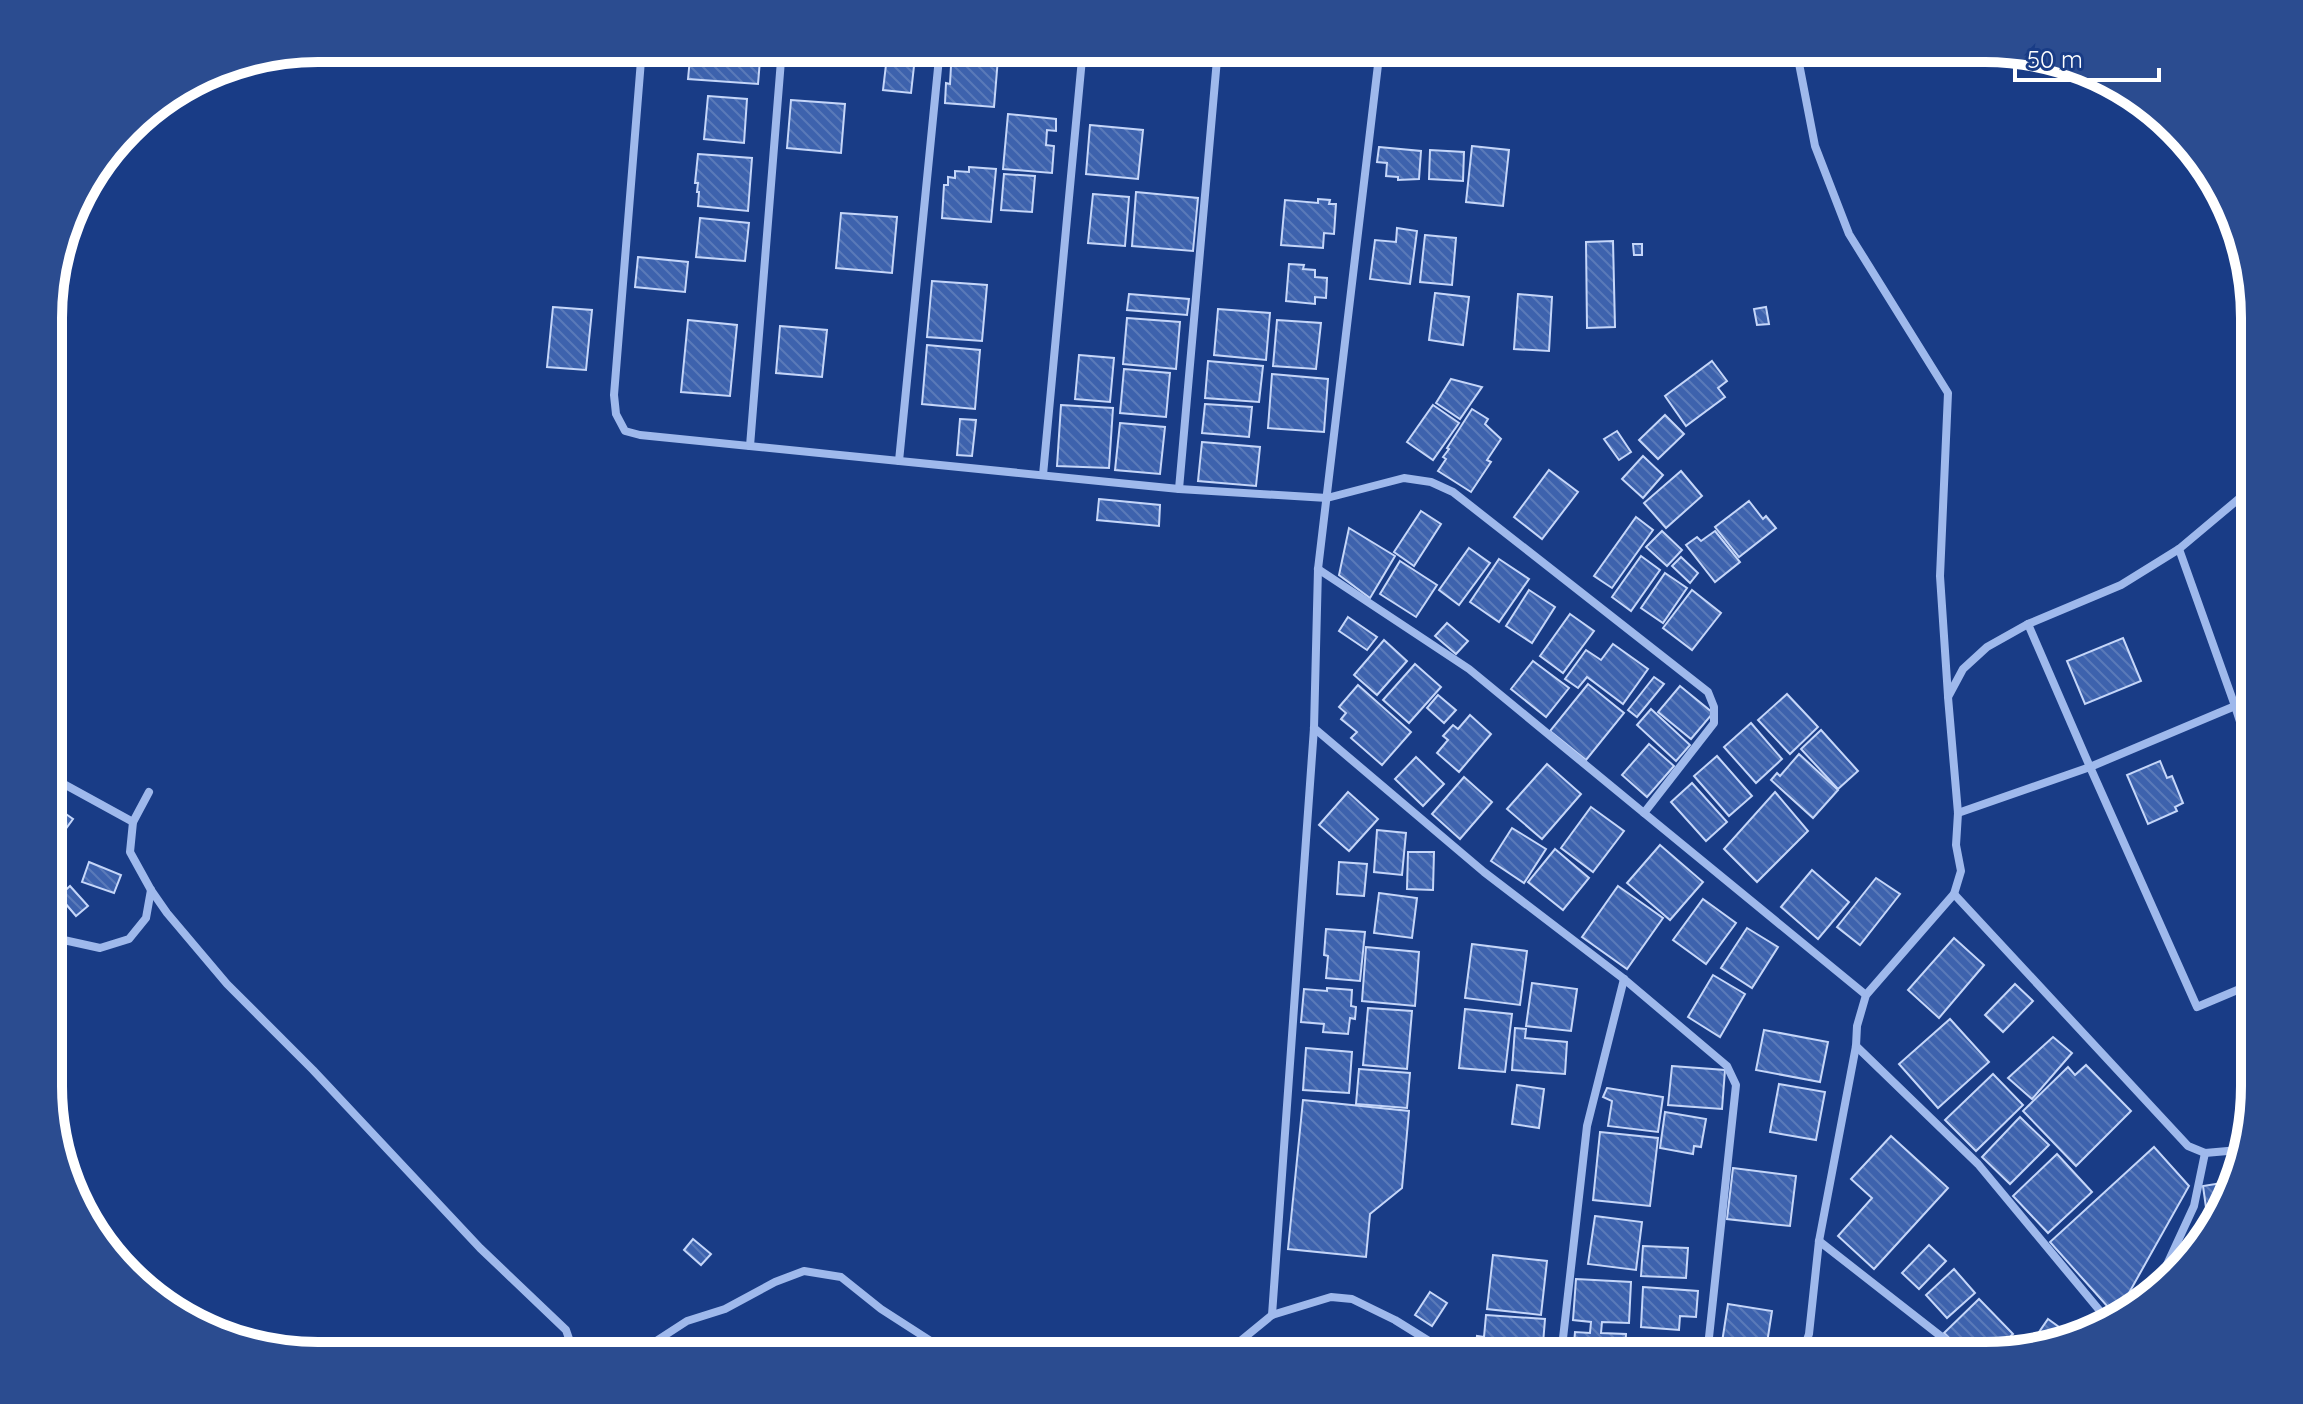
<svg xmlns="http://www.w3.org/2000/svg" width="2303" height="1404" viewBox="0 0 2303 1404" font-family="Quicksand,sans-serif">
<style>
.building{fill:url(#building-back-hatch);stroke:#c5d6f9;stroke-width:2}
.lines{fill:none;stroke-linecap:round;stroke-linejoin:round}
.street{stroke:#9fb9ec;stroke-width:8}
.rim{fill:none;stroke:#fff;stroke-width:10}
</style>
<defs>
<pattern id="building-back-hatch" width="6" height="6" patternUnits="userSpaceOnUse" patternTransform="scale(2)"><rect width="6" height="6" fill="#3d62ad"/><path d="M-1 5l2 2M0 0l6 6M5-1l2 2" fill="none" stroke="#5a7ab9"/></pattern>
</defs>
<rect width="100%" height="100%" fill="#193c86"/>
<g class="building">
<polygon points="691,48 761,48 758,84 688,79"/>
<polygon points="888,48 916,48 911,93 883,90"/>
<polygon points="956,55 998,58 994,107 945,103 946,83 950,84 951,66 955,66"/>
<polygon points="708,96 747,99 744,143 704,139"/>
<polygon points="791,100 845,104 841,153 787,148"/>
<polygon points="1008,114 1056,119 1056,131 1047,130 1046,145 1054,146 1052,173 1003,169"/>
<polygon points="1090,125 1143,130 1138,179 1086,174"/>
<polygon points="1472,146 1509,150 1503,206 1466,202"/>
<polygon points="1379,147 1421,151 1419,179 1398,180 1398,177 1386,176 1387,163 1377,162"/>
<polygon points="1430,150 1464,152 1463,181 1429,179"/>
<polygon points="698,154 752,158 748,211 698,206 699,192 697,192 698,183 695,183"/>
<polygon points="969,167 996,169 991,222 942,218 944,185 948,185 948,177 955,178 955,171 969,172"/>
<polygon points="1004,174 1035,176 1032,212 1001,210"/>
<polygon points="1136,192 1198,198 1193,251 1132,246"/>
<polygon points="1093,194 1129,197 1125,246 1088,243"/>
<polygon points="1318,199 1330,200 1329,204 1336,204 1334,234 1324,233 1323,248 1281,245 1285,200 1318,203"/>
<polygon points="841,213 897,217 892,273 836,268"/>
<polygon points="700,218 749,223 745,261 696,257"/>
<polygon points="1397,228 1417,231 1410,284 1370,279 1375,240 1396,242"/>
<polygon points="1425,235 1456,238 1452,285 1420,282"/>
<polygon points="1613,241 1615,327 1587,328 1586,242"/>
<polygon points="1633,244 1642,244 1642,255 1634,255"/>
<polygon points="638,257 688,262 685,292 635,287"/>
<polygon points="1289,264 1304,265 1303,269 1315,270 1315,277 1327,278 1326,298 1315,297 1315,304 1286,301"/>
<polygon points="932,281 987,285 982,341 927,337"/>
<polygon points="1435,293 1469,297 1463,345 1429,340"/>
<polygon points="1129,294 1189,299 1187,315 1127,310"/>
<polygon points="1518,294 1552,297 1549,351 1514,349"/>
<polygon points="553,307 592,310 586,370 547,367"/>
<polygon points="1766,307 1769,324 1757,325 1754,309"/>
<polygon points="1218,309 1270,313 1266,360 1214,355"/>
<polygon points="1127,318 1180,322 1176,369 1123,364"/>
<polygon points="688,320 737,325 730,396 681,392"/>
<polygon points="1277,320 1321,323 1316,369 1273,366"/>
<polygon points="780,326 827,330 822,377 776,373"/>
<polygon points="927,345 980,350 975,409 922,404"/>
<polygon points="1079,355 1114,358 1110,402 1075,399"/>
<polygon points="1208,361 1263,366 1259,402 1205,398"/>
<polygon points="1712,361 1727,381 1718,388 1725,397 1686,426 1665,396"/>
<polygon points="1124,369 1170,373 1166,417 1120,413"/>
<polygon points="1272,374 1328,379 1324,432 1268,428"/>
<polygon points="1451,379 1482,387 1460,419 1436,403"/>
<polygon points="1205,404 1252,407 1249,437 1202,433"/>
<polygon points="1061,405 1113,408 1109,468 1057,466"/>
<polygon points="1433,405 1459,423 1433,460 1407,442"/>
<polygon points="1472,409 1488,419 1485,424 1501,439 1487,460 1491,462 1471,492 1438,471 1446,459 1443,457 1449,449 1447,448"/>
<polygon points="1665,415 1684,434 1658,459 1639,440"/>
<polygon points="960,419 976,420 972,456 957,455"/>
<polygon points="1120,423 1165,427 1160,474 1115,470"/>
<polygon points="1617,431 1631,452 1619,460 1604,439"/>
<polygon points="1202,442 1260,447 1256,486 1198,481"/>
<polygon points="1643,456 1663,475 1643,498 1622,479"/>
<polygon points="1549,470 1578,492 1542,539 1514,517"/>
<polygon points="1681,471 1702,496 1666,528 1644,503"/>
<polygon points="1099,499 1160,505 1159,526 1097,520"/>
<polygon points="1749,501 1763,519 1766,516 1776,528 1739,557 1715,527"/>
<polygon points="1421,511 1441,524 1414,566 1394,552"/>
<polygon points="1636,517 1653,530 1612,588 1594,576"/>
<polygon points="1349,528 1395,556 1370,598 1339,575"/>
<polygon points="1662,531 1682,550 1667,566 1646,547"/>
<polygon points="1715,531 1740,562 1715,582 1686,545 1697,537 1701,541"/>
<polygon points="1469,548 1490,563 1459,605 1439,590"/>
<polygon points="1641,556 1660,570 1631,611 1612,597"/>
<polygon points="1681,557 1698,573 1690,583 1672,566"/>
<polygon points="1499,559 1529,579 1499,622 1470,602"/>
<polygon points="1400,561 1437,585 1416,617 1380,594"/>
<polygon points="1665,573 1687,588 1663,623 1641,608"/>
<polygon points="1529,590 1555,607 1532,643 1506,626"/>
<polygon points="1692,590 1721,613 1692,650 1663,628"/>
<polygon points="1570,614 1594,631 1563,673 1540,656"/>
<polygon points="1348,617 1377,637 1367,650 1339,631"/>
<polygon points="1447,623 1468,641 1456,654 1435,636"/>
<polygon points="2123,638 2141,681 2085,704 2067,661"/>
<polygon points="1384,640 1407,661 1377,695 1354,675"/>
<polygon points="1613,644 1648,669 1623,704 1587,677 1578,688 1565,679 1586,650 1601,660"/>
<polygon points="1533,661 1569,688 1546,717 1511,689"/>
<polygon points="1415,664 1441,687 1409,723 1383,700"/>
<polygon points="1654,677 1664,684 1637,717 1628,710"/>
<polygon points="1588,684 1624,713 1586,760 1550,731"/>
<polygon points="1358,685 1411,732 1382,765 1351,738 1357,732 1341,719 1346,713 1339,707"/>
<polygon points="1680,686 1713,713 1691,739 1658,712"/>
<polygon points="1787,694 1818,727 1790,754 1758,720"/>
<polygon points="1438,695 1456,710 1444,723 1427,708"/>
<polygon points="1651,709 1690,745 1676,761 1637,725"/>
<polygon points="1470,715 1491,734 1459,772 1437,753 1448,740 1443,736 1453,725 1458,729"/>
<polygon points="1751,723 1782,759 1756,783 1724,747"/>
<polygon points="1821,730 1858,771 1838,789 1801,749"/>
<polygon points="1649,744 1674,766 1647,797 1622,775"/>
<polygon points="1799,754 1838,790 1813,818 1771,780 1777,773 1780,776"/>
<polygon points="1717,756 1752,796 1729,816 1694,776"/>
<polygon points="1416,757 1444,784 1423,806 1395,779"/>
<polygon points="2160,761 2167,778 2172,776 2183,803 2175,807 2177,811 2148,824 2127,775"/>
<polygon points="1547,764 1581,794 1542,839 1507,809"/>
<polygon points="1464,777 1492,802 1460,839 1432,814"/>
<polygon points="1692,783 1727,822 1706,841 1671,802"/>
<polygon points="1348,792 1378,819 1349,851 1319,825"/>
<polygon points="1775,792 1808,831 1757,882 1724,849"/>
<polygon points="50,803 73,819 62,834 50,825"/>
<polygon points="1591,807 1624,831 1593,872 1561,848"/>
<polygon points="1512,828 1546,849 1524,883 1491,861"/>
<polygon points="1377,830 1406,833 1402,875 1374,872"/>
<polygon points="1660,845 1703,882 1670,920 1627,883"/>
<polygon points="1555,849 1589,878 1563,910 1528,882"/>
<polygon points="1408,852 1434,852 1433,890 1407,889"/>
<polygon points="89,862 121,875 114,893 82,882"/>
<polygon points="1339,862 1367,864 1364,896 1337,894"/>
<polygon points="1812,870 1849,902 1818,939 1781,907"/>
<polygon points="1876,878 1900,894 1860,945 1837,927"/>
<polygon points="70,886 88,906 76,916 59,896"/>
<polygon points="1618,886 1663,918 1627,969 1582,937"/>
<polygon points="1379,893 1417,898 1412,938 1374,933"/>
<polygon points="1703,899 1736,923 1706,964 1673,940"/>
<polygon points="1747,928 1778,947 1752,988 1721,968"/>
<polygon points="1326,929 1365,932 1360,981 1326,978 1328,956 1324,955"/>
<polygon points="1954,938 1984,965 1939,1018 1908,990"/>
<polygon points="1472,944 1527,951 1520,1005 1465,998"/>
<polygon points="1366,947 1419,952 1415,1006 1362,1001"/>
<polygon points="1713,975 1745,994 1720,1037 1688,1017"/>
<polygon points="1532,983 1577,989 1571,1031 1526,1026"/>
<polygon points="2015,984 2033,1001 2003,1032 1985,1015"/>
<polygon points="1327,988 1352,990 1351,1006 1356,1007 1355,1019 1350,1018 1348,1034 1323,1032 1324,1024 1301,1022 1304,989 1327,991"/>
<polygon points="1368,1008 1412,1011 1407,1069 1363,1065"/>
<polygon points="1465,1009 1512,1014 1505,1072 1459,1068"/>
<polygon points="1950,1019 1989,1062 1938,1108 1899,1064"/>
<polygon points="1515,1028 1526,1029 1525,1038 1567,1042 1565,1074 1512,1070"/>
<polygon points="1764,1030 1828,1042 1820,1082 1756,1070"/>
<polygon points="2053,1037 2072,1053 2032,1099 2008,1078"/>
<polygon points="1306,1048 1352,1052 1349,1093 1303,1090"/>
<polygon points="2086,1065 2131,1111 2076,1166 2023,1111 2068,1067 2075,1075"/>
<polygon points="1672,1066 1725,1070 1722,1109 1668,1105"/>
<polygon points="1359,1069 1410,1073 1407,1108 1356,1104"/>
<polygon points="1993,1074 2023,1105 1976,1151 1945,1120"/>
<polygon points="1779,1084 1825,1092 1816,1140 1770,1132"/>
<polygon points="1517,1085 1544,1089 1539,1128 1512,1124"/>
<polygon points="1607,1088 1663,1097 1658,1132 1608,1126 1612,1101 1603,1097"/>
<polygon points="1303,1100 1409,1111 1402,1188 1370,1214 1366,1257 1288,1249"/>
<polygon points="1665,1112 1706,1119 1701,1147 1694,1146 1693,1154 1660,1148"/>
<polygon points="2020,1117 2049,1145 2010,1184 1982,1157"/>
<polygon points="1600,1132 1658,1138 1650,1206 1593,1200"/>
<polygon points="1891,1136 1948,1188 1874,1269 1838,1236 1872,1198 1851,1179"/>
<polygon points="2154,1147 2189,1186 2116,1316 2050,1242"/>
<polygon points="2057,1154 2092,1192 2048,1233 2013,1196"/>
<polygon points="1733,1168 1796,1176 1790,1226 1727,1219"/>
<polygon points="2228,1182 2210,1236 2203,1186"/>
<polygon points="1595,1216 1642,1222 1636,1270 1588,1264"/>
<polygon points="693,1239 711,1254 701,1265 684,1250"/>
<polygon points="1929,1245 1946,1261 1919,1289 1902,1273"/>
<polygon points="1643,1246 1688,1248 1686,1278 1641,1276"/>
<polygon points="1493,1255 1547,1261 1541,1315 1487,1309"/>
<polygon points="1954,1269 1975,1293 1947,1318 1926,1295"/>
<polygon points="1576,1279 1631,1282 1629,1323 1602,1322 1601,1333 1626,1334 1625,1356 1573,1356 1575,1332 1590,1333 1591,1322 1573,1320"/>
<polygon points="1643,1287 1698,1291 1696,1317 1680,1316 1679,1330 1641,1327"/>
<polygon points="1430,1292 1447,1303 1432,1326 1415,1315"/>
<polygon points="1979,1299 2013,1334 1990,1355 1966,1355 1944,1333"/>
<polygon points="1728,1304 1772,1311 1765,1356 1720,1355"/>
<polygon points="1486,1315 1545,1319 1542,1356 1475,1356 1477,1336 1484,1337"/>
<polygon points="2048,1319 2070,1335 2028,1348"/>
<polygon points="1635,1340 1678,1343 1677,1356 1634,1356"/>
</g>
<g class="lines">
<g class="street">
<polyline points="642,48 614,395 616,414 625,431 640,435 1179,489 1327,498 1404,478 1431,482 1453,492 1708,692 1714,707 1714,723 1644,813 1866,995"/>
<polyline points="1165,48 1379,62"/>
<polyline points="1796,48 1815,146 1849,234 1948,393 1940,576 1948,696"/>
<polyline points="750,446 782,48"/>
<polyline points="899,461 940,48"/>
<polyline points="1043,475 1083,48"/>
<polyline points="1179,489 1218,48"/>
<polyline points="2179,549 2235,706 2254,699"/>
<polyline points="1318,569 1469,669 1644,813"/>
<polyline points="2028,624 2090,767 2235,706 2254,765"/>
<polyline points="1314,728 1484,872 1624,979 1727,1066 1736,1085 1707,1356"/>
<polyline points="51,777 133,822"/>
<polyline points="149,792 133,822 130,852 151,890 167,913 227,984 313,1070 480,1248 566,1330 575,1356"/>
<polyline points="1958,813 2090,767 2197,1007 2254,983"/>
<polyline points="1954,894 2188,1146 2205,1153 2239,1150"/>
<polyline points="50,937 100,948 129,939 146,918 151,890"/>
<polyline points="1856,1046 1978,1164 2110,1323"/>
<polyline points="1819,1241 1952,1345 1961,1355"/>
<polyline points="2158,1284 2194,1206 2205,1153"/>
<polyline points="1272,1315 1314,728 1318,569 1380,48"/>
<polyline points="633,1356 687,1321 725,1309 775,1282 804,1271 841,1277 881,1309 954,1356"/>
<polyline points="1222,1356 1272,1315 1331,1297 1352,1299 1395,1320 1453,1356"/>
<polyline points="1561,1356 1587,1126 1624,979"/>
<polyline points="1801,1356 1809,1334 1819,1241 1856,1046 1857,1026 1866,995 1954,894 1961,871 1956,845 1958,813 1948,697 1963,669 1987,647 2028,624 2121,585 2179,549 2254,486"/>
</g>
</g>
<path d="M0 0H2303V1404H0ZM318 62H1985A256 256 0 0 1 2241 318V1086A256 256 0 0 1 1985 1342H318A256 256 0 0 1 62 1086V318A256 256 0 0 1 318 62Z" fill="#2b4c90" fill-rule="evenodd"/>
<path class="rim" d="M318 62H1985A256 256 0 0 1 2241 318V1086A256 256 0 0 1 1985 1342H318A256 256 0 0 1 62 1086V318A256 256 0 0 1 318 62Z"/>
<path d="M2015 68v12h144v-12" fill="none" stroke="#ffffff" stroke-width="4"/>
<text x="2027" y="68" font-size="24" fill="#ffffff" stroke="#193c86" stroke-width="6" paint-order="stroke">50 m</text>
</svg>
